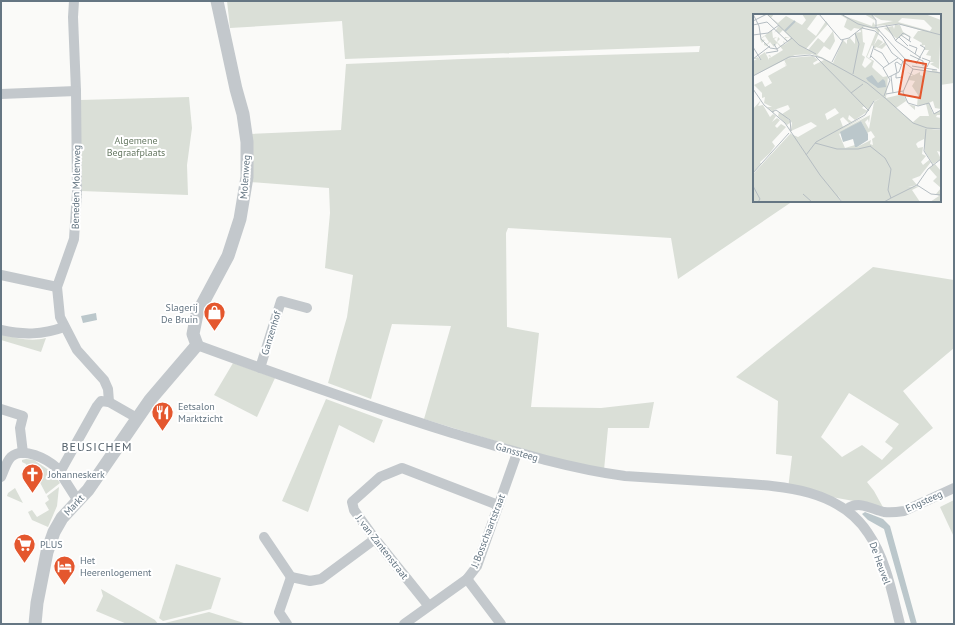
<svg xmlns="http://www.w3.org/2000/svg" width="955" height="625" viewBox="0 0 955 625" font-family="'PT Sans',sans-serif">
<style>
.green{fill:#dadfd7;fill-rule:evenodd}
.water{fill:#bbc7cb}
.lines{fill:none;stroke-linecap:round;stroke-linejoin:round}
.minor{stroke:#c3c8cc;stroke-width:10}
.tertiary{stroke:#c3c8cc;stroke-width:13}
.labels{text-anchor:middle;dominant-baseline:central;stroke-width:4;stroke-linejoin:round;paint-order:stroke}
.park-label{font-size:10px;fill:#687a64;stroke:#fff}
.street-label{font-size:10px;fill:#657683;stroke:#fff}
.poi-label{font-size:10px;fill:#657683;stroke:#fff;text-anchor:start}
.quarter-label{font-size:12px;letter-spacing:1px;fill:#57646e;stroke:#fff}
.inset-river{fill:none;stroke:#bbc7cb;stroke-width:2}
.inset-road{fill:none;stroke:#b5bdc2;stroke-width:1}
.view{fill:#e4572e;fill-opacity:0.15;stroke:#e4572e;stroke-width:2}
.inset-edge{fill:none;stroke:#657683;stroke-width:2}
</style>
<rect width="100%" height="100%" fill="#fafaf8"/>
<g class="green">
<polygon points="227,1 954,1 954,83 940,85 940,15 754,15 754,201 793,201 678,279 671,238 508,228 506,233 507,327 539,333 531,407 601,408 654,402 649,428 608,428 604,470 531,452 424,419 451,326 392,324 371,399 328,383 347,317 353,275 325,268 330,213 329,188 250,182 251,134 341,130 346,64 462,59 699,52 700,46 345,59 342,21 230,28"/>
<polygon points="189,97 192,128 187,165 188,195 81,191 80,100"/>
<path d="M873 267 954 280V348L903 391 933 428 867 482 874 491 884 509 859 502 788 489 792 456 776 454 778 401 736 377ZM849 393 899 424 885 442 893 448 882 460 862 445 842 457 821 437Z"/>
<path d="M1 334C16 338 31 342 46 338L41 352 1 340Z"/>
<polygon points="233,363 275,378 257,417 214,395"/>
<polygon points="326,399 383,420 374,443 339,425 308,512 282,501"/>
<polygon points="26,459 34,460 53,473 60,483 46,494 35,473 31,474 26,464 22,462 22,460"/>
<polygon points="59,487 57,506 48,527 32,520 28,512 32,510 37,517 49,510 45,503 49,500 47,496"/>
<polygon points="15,488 23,503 7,496 8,493"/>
<polygon points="954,500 954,537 940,507"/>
<polygon points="176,564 221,578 211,609 163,621 159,618"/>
<polygon points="101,589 155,620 158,624 127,624 96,611 103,596"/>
<polygon points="209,612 247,624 165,623"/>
</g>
<g class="water">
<polygon points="96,313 97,320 83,323 81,316"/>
<polygon points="865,512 883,519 890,526 917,624 911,624 884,529 868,520 862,514"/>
</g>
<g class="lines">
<g class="minor">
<polyline points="74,1 73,17 76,91 77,192 74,239 57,287 60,317 77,350 104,380 108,389 109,402"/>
<polyline points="1,94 76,91"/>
<polyline points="1,275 57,287"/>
<path d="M1 330C23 335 42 335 64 327"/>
<path d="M197 345C282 376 366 406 452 433 509 450 566 468 625 476 656 478 688 480 719 482 770 486 836 484 868 533 886 559 892 593 900 624"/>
<polyline points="260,368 281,301 307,308"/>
<polyline points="1,409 23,416 20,428 23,453"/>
<polyline points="60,472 97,406 101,401 109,402 137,418"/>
<path d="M1 477C4 471 6 462 11 457 23 446 47 459 57 468L78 501"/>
<path d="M847 509C859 500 871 509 884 512 891 513 898 512 904 511L954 488"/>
<polyline points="264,537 291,577"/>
<polyline points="467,579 501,624"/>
<polyline points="428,605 375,539 354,510 352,502 380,477 402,468 498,505"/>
<polyline points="287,624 279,612 291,577 310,581 321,579 375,539"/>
<polyline points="404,624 467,579 477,566 517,453"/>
</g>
<polyline class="tertiary" points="35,624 37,603 47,552 54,532 62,518 88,490 150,400 197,345 193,334 197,314 228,256 240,219 247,177 247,142 243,114 236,89 217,1"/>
</g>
<defs>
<symbol id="shop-pin" viewBox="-11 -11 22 30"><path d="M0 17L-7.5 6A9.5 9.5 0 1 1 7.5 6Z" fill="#e4572e" stroke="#fff"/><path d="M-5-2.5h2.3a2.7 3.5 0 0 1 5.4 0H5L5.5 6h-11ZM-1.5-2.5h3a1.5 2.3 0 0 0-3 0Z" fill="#fff"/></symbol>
<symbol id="restaurant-pin" viewBox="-11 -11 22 30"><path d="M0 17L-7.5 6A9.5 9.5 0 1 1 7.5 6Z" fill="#e4572e" stroke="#fff"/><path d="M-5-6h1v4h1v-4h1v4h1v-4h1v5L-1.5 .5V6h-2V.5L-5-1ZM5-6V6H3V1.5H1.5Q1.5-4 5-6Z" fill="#fff"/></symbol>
<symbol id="church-pin" viewBox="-11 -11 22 30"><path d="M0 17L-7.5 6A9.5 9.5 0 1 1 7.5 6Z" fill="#e4572e" stroke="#fff"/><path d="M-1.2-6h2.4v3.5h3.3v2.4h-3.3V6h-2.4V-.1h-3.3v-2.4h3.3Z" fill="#fff"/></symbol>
<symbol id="supermarket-pin" viewBox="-11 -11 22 30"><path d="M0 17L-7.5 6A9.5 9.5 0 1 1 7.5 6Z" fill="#e4572e" stroke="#fff"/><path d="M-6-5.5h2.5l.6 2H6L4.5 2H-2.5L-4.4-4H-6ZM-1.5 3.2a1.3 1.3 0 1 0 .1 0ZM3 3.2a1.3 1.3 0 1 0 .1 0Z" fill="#fff"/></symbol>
<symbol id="hotel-pin" viewBox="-11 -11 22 30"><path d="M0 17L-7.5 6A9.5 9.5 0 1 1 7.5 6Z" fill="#e4572e" stroke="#fff"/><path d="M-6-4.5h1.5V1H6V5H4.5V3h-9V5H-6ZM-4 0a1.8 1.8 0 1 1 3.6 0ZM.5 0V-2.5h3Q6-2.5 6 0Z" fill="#fff"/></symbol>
</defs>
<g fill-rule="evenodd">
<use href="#shop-pin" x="202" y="300" width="25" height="34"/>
<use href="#restaurant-pin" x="150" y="400" width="25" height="34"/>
<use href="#church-pin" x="20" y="462" width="25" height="34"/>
<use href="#supermarket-pin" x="12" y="532" width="25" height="34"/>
<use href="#hotel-pin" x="52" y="554" width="25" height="34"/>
</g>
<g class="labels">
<g class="park-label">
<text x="136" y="140">Algemene<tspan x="136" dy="12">Begraafplaats</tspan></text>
</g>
<g class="street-label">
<text transform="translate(245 177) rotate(-86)">Molenweg</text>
<text transform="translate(76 187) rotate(-89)">Beneden Molenweg</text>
<text transform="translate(271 333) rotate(-73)">Ganzenhof</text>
<text transform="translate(517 452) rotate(16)">Ganssteeg</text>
<text transform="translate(924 501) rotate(-24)">Engsteeg</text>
<text transform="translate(74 505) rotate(-47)">Markt</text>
<text transform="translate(488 531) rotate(-69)">J. Bosschaartstraat</text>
<text transform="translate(382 547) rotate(52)">J. van Zantenstraat</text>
<text transform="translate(880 563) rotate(70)">De Heuvel</text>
</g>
<g class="poi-label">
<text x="198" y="307" text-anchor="end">Slagerij<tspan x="198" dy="12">De Bruin</tspan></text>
<text x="178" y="406">Eetsalon<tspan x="178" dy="12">Marktzicht</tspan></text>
<text x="48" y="474">Johanneskerk</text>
<text x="40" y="544">PLUS</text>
<text x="80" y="560">Het<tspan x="80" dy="12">Heerenlogement</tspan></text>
</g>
<g class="quarter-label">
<text x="97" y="446">BEUSICHEM</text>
</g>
</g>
<g transform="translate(753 14)">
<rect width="188" height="188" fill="#fafaf8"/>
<path d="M13 0H21L18 4 21 6 25 9 33 2 49 11 53 6 49 0H65L54 15 63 22 73 7 78 14 75 10 53 35 55 36 65 24 71 29 80 17 82 27 77 36 71 32 64 41 80 49 90 26 94 30V26L97 24 102 30V19L108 18 107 15 101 14 98 17 91 13 94 5 86 0 119 12 120 8 122 11 140 7 128 6 119 1 123 7 111 0H172L188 6 186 55 177 50 181 48H177L178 42 173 41 176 36H171L172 31 168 32 169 29 160 24 165 17H170L146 10 122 12 127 16 121 31 125 25 130 28 125 33 132 28 133 31 129 35 123 33 122 35 119 31 114 43 121 47 119 53 122 56 130 63 135 62 133 84 150 80 155 90 162 92V96L155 90 153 87 143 94 160 108 167 102H176L173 90 164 92 165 81 159 72 162 67 156 66 154 70 156 62H160L154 58 161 61 167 58V61L170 62 171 58 179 57V55L188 59V95L182 94 180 87 176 89 180 100 188 96V101H184L183 103 188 104V102V115H178L188 116V138L184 137 188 145 180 150 172 138 171 125 165 128 163 130 165 134 170 133 169 140 173 142 168 148 170 151 176 146 178 148 167 162 159 165 164 171 155 173 167 172 159 176 167 188H89L85 181 88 188H0V160L38 119 36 113 38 116 39 109 37 106 33 103 38 108 34 111 25 102 26 98 29 100 37 95 35 91 21 96V99L14 93H19L11 89 12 83 9 84V79L1 71 9 67 12 73 19 69 15 62 33 52 31 49 34 52 31 46 37 44 60 42 65 46 60 49 61 51 71 46 59 40 42 41 0 62V47L4 45H0L5 43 7 46 6 43 8 46 6 42 12 38 16 46V44L18 43 15 42 17 41 18 43 17 44 30 36 24 29 21 33 17 28 14 31 16 33 11 31V28L14 30 16 28 12 22 8 25 12 26 9 29 7 25 19 16 20 24 24 23 21 25 24 28 25 23 27 25 24 28 28 32 32 30 30 28 31 27 32 30 35 28 31 25 32 23 37 24H32L35 27 38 24 30 16 26 20 23 17 21 19 26 11ZM149 4 171 6 179 14 177 17 145 8ZM112 13 122 15 125 19 123 18 113 43 119 47 112 54 109 51 112 43 109 41 112 29 110 28 109 14ZM128 84 121 88 116 115 112 108 115 105 116 109 117 101 83 119 113 102 90 113 87 105 90 103 96 109 99 108 95 105 96 101 102 106 115 97 109 94 111 92 116 96 120 88ZM82 94 86 99 74 106 72 100ZM108 107 114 119 118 117 122 123 119 125 120 131 117 130 118 126 104 133 102 131 92 134 86 120ZM58 108 64 112 45 123 38 120V117ZM142 11H147L150 18 157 22 159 24 157 27 159 24 152 20 144 25 131 14 140 12 141 15ZM8 86 5 92 10 91 17 103 20 100 23 102 19 108 24 104 27 106 22 112 24 114 28 110 33 113 19 128 22 132 17 139 7 148 8 150 0 159V95ZM182 150 188 157V188H177L186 182 183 180 188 174 180 167 184 163 176 154Z" fill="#dadfd7" fill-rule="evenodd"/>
<path d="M119 61 125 69 130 65 132 67 133 73 125 74 115 67 113 64ZM108 107 115 120V126L104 133H99H102L100 125 90 128 87 118Z" fill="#bbc7cb"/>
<path class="inset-river" d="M32 17 42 7"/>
<path class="inset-road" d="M0 0 6 12 8 25 17 34 24 35 39 24M14 0 46 31 63 40M66 0 88 26 96 24 110 13M88 0 105 10 120 14 146 10 188 21M118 0 123 6V13M0 7 14 0M0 11 14 8 35 28M133 11 143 27 168 44M123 13 152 45 159 47M109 14 122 17 129 23 139 39 160 55 188 59M0 21 15 19 26 11M148 21 150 19 157 23 156 27M146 23 155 32M142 27 148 21 158 28M156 31 164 34 162 40M0 33 8 46M121 35 129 39 136 50M13 39 25 37 21 30M157 41 170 47V52M118 42 131 54M63 43 116 97M117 44 121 32M169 44 177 47 174 53M0 45 17 32M79 48 90 26M163 50 172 34 167 31M159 52 184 56M130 54 137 66 131 82M130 54 145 44M160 55 150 78 155 89 165 92 176 89 181 100 188 96M143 59V64L150 63M144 59 142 49 144 48 148 51M100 60 106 30 102 19M0 62 36 43 57 41 69 44 114 69 132 84M138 62 140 79M136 63 146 58 150 47M0 75 11 91 32 109 67 161 89 188M98 79 110 70M133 80 150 77M131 83 160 109 174 114 188 115M19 98 23 96 37 106 38 117M173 115 171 137 180 151M62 129 84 135H105L118 132M117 132 132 144 138 155 135 176 138 184 131 188M53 141 63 128 112 101 121 87M0 159 36 119M164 171 178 180 188 181M0 172 7 185 5 188M50 180 59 188M138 184 164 171 175 155 188 145"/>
<path class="view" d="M152 46 173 50 167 84 146 80Z"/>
<rect width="188" height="188" class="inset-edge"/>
</g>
<rect width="955" height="625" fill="none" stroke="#657683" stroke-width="4"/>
</svg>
